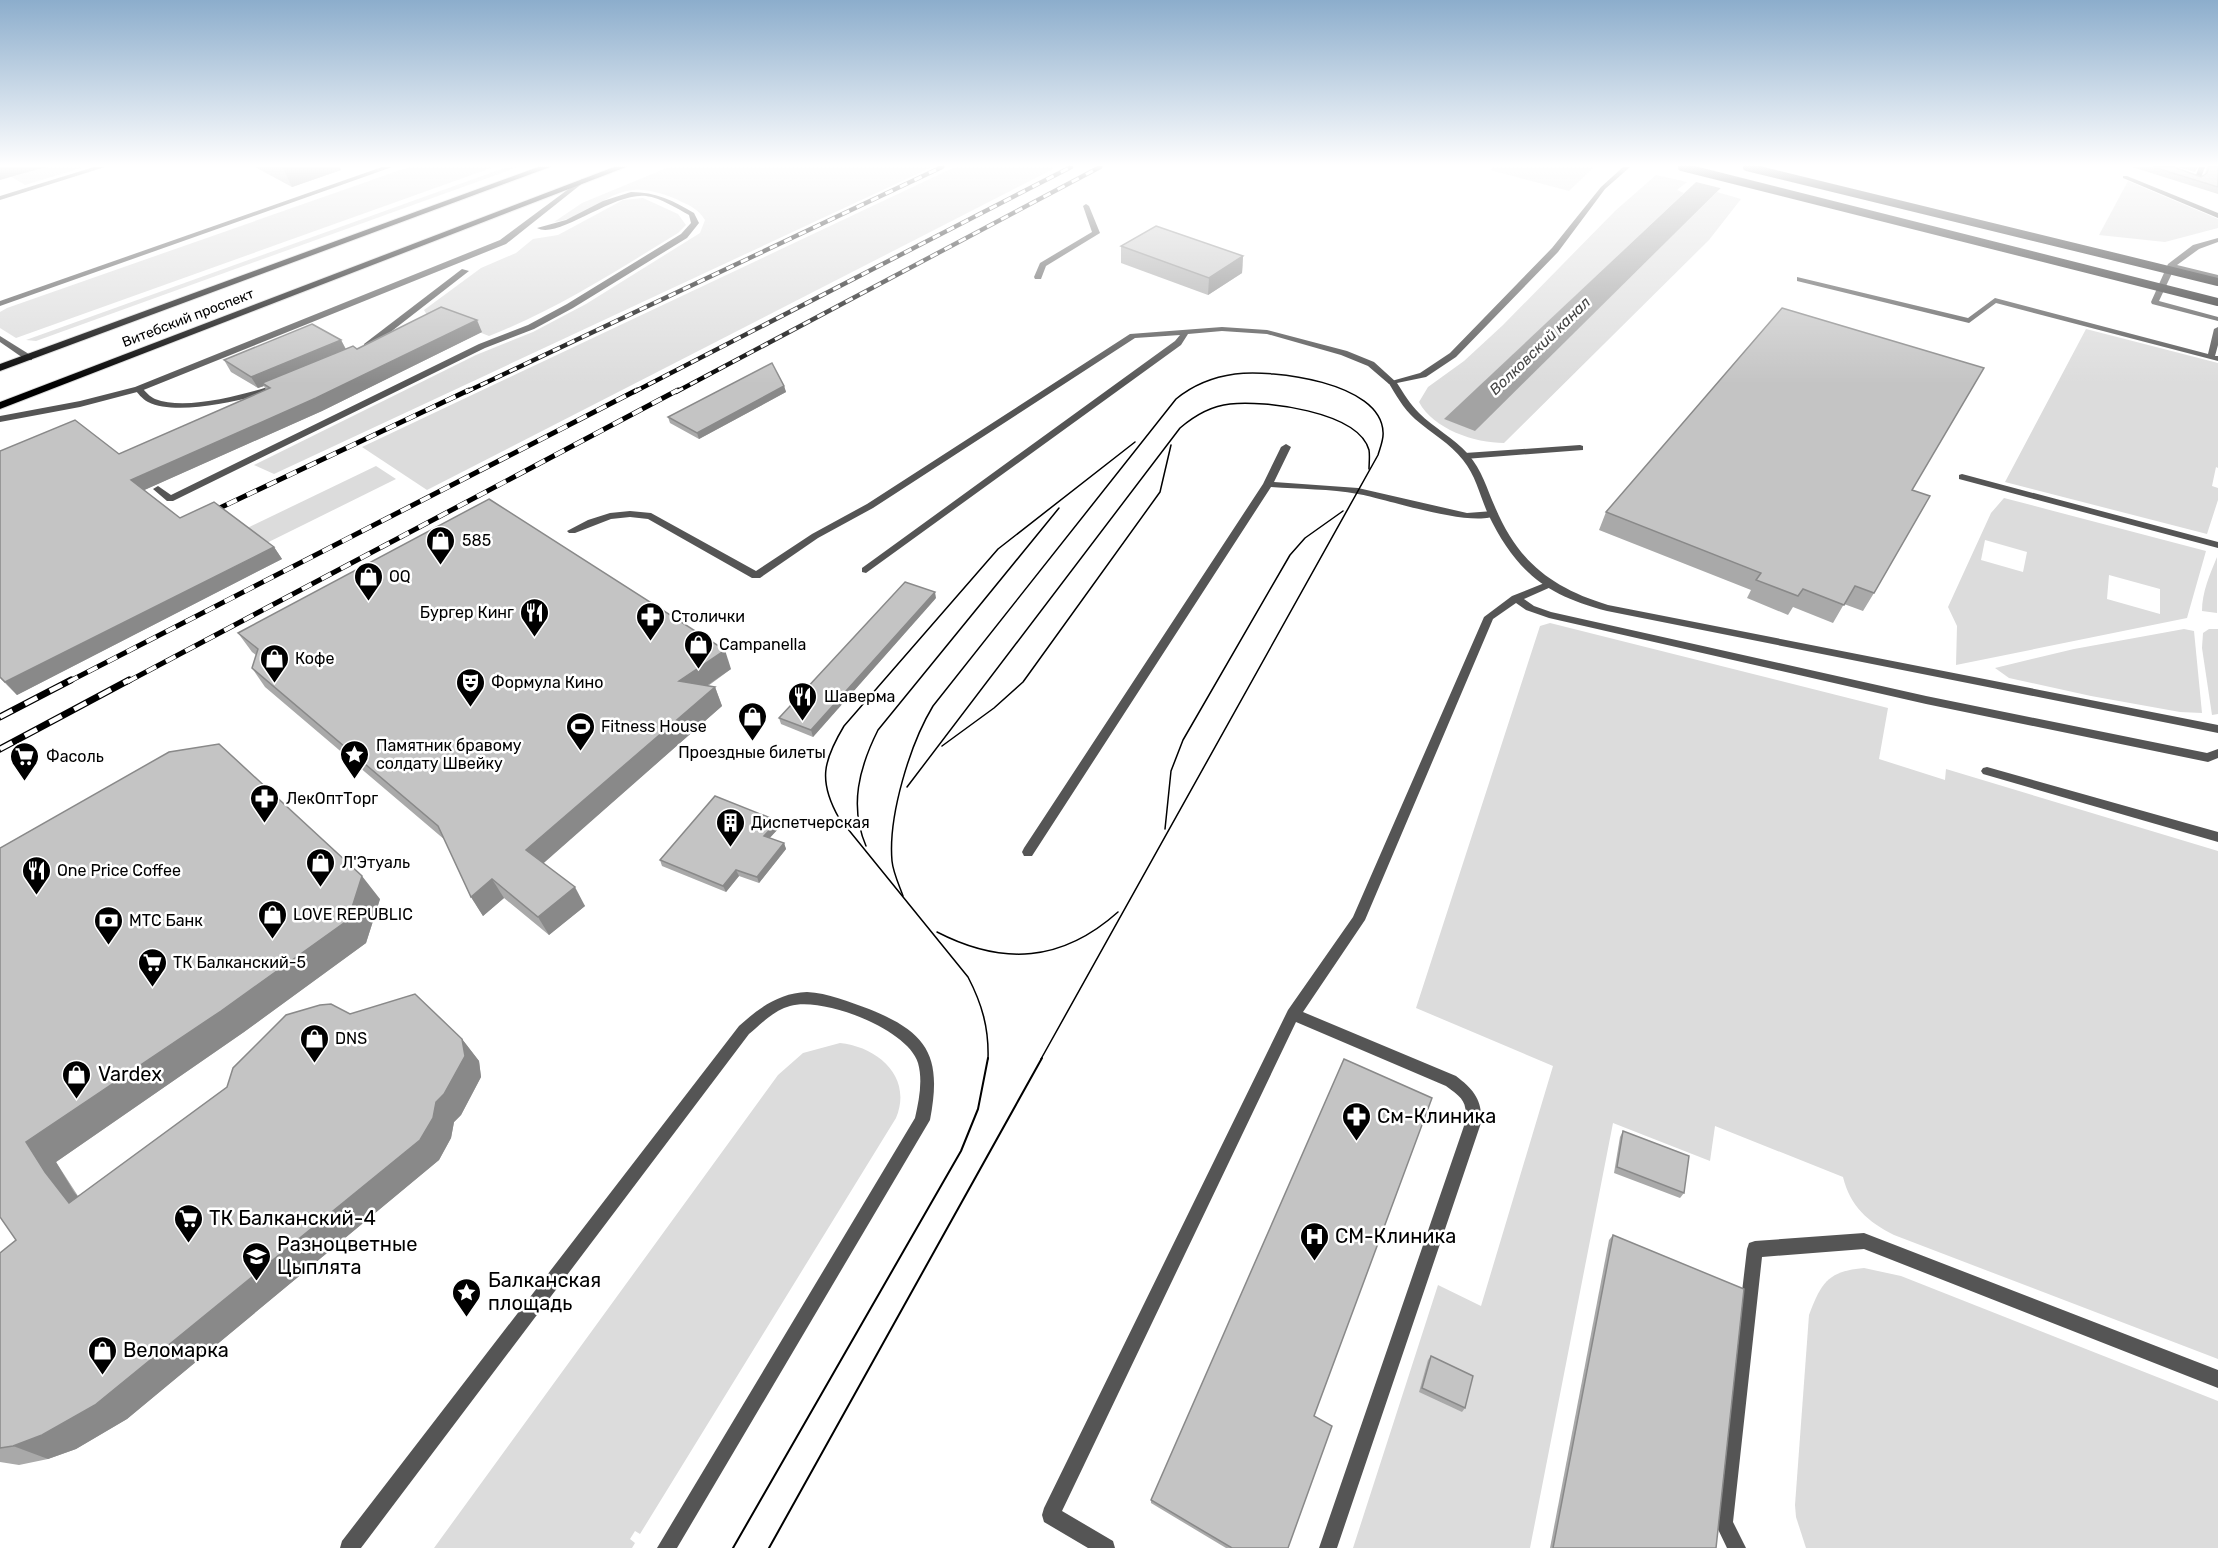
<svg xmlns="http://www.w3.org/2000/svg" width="2218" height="1548" viewBox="0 0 2218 1548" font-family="Rubik,sans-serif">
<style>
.green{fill:#dcdcdc;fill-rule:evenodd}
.water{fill:#a3a3a3}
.pier{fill:#fff}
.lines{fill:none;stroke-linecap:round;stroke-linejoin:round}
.primary-casing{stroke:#dbdbdb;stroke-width:2}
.lane{fill:#555;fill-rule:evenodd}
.street{fill:#555;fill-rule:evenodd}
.primary{fill:#000;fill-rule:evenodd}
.tram-far1{stroke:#000;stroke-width:1.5}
.tram{stroke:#000;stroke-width:2}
.rail-far2-casing{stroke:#000;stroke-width:4.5}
.rail-far1-casing{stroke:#000;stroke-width:5}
.rail-casing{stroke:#000;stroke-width:7}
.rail-far2{stroke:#fff;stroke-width:3;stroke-dasharray:8;stroke-linecap:butt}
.rail-far1{stroke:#fff;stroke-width:4;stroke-dasharray:11;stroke-linecap:butt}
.rail{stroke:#fff;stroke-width:4.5;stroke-dasharray:14;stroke-linecap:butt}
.secondary-bridge{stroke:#222;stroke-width:8}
.wall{fill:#a9a9a9}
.shaded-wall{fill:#898989}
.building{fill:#c4c4c4;stroke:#898989;stroke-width:1.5}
.labels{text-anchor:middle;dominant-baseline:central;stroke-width:5;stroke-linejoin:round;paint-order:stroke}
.far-street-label{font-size:14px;fill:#000;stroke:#fff}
.far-water-label{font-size:15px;font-style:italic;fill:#444;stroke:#fff}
.poi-label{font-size:16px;fill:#000;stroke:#fff;text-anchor:start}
.near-poi-label{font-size:20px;fill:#000;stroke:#fff;text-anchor:start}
</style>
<rect width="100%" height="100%" fill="#fff"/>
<g class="green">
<polygon points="45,167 84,167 25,185 12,177"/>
<polygon points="409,167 494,167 16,338 0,328 0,312 7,308"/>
<polygon points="507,167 518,167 36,341 26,340"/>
<path d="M669 167H932L274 474 254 465 476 355 533 332 586 304 700 233 705 220C698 208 688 205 676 199 611 171 606 214 554 222L582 203Z"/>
<polygon points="955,167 1057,167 427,490 362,447"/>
<polygon points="1493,167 1594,167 1569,191 1490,170"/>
<path d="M1656 175 1687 182 1677 190 1684 193 1445 419 1475 430 1717 192 1741 199 1709 240 1504 443C1475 443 1433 429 1419 402L1428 387 1464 361 1503 325 1615 211Z"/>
<polygon points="2128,181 2218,219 2218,228 2165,242 2099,235"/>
<path d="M643 198 678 214 686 225 678 233C616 271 556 310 489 336L438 316 430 320 424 310 481 268 516 253 533 239 558 235 623 200Z"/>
<polygon points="2086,329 2218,363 2218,468 2216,467 2212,486 2218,488 2218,500 2207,534 2005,482"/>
<polygon points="376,466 396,479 0,675 0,647"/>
<path d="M2004 498 2206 551 2187 618 1956 665 1957 626 1948 607 1991 513ZM1985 540 2027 552 2023 572 1981 560ZM2109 575 2160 589V614L2107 599Z"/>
<path d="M2217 557V613L2202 611C2202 592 2210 574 2217 557Z"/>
<path d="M1550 623 1888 708 1879 759 1945 780 1946 769 2218 851V1359L1894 1235C1868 1222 1850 1206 1843 1177L1715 1126 1710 1161 1613 1123 1530 1548H1353L1438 1285 1481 1306 1553 1066 1416 1008 1540 626Z"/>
<polygon points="2184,629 2194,631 2202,713 2180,712 2091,696 2009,678 1995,668 2074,649"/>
<polygon points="2209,629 2218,629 2218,714 2212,715 2202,648 2203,633"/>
<path d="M840 1043C878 1047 913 1077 896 1118L640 1534 635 1531 630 1539 635 1543 632 1548H434L778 1075 803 1053Z"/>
<path d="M1864 1268 1901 1276 2218 1401V1548H1806L1796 1517 1795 1505 1809 1315C1821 1283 1828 1271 1864 1268Z"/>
</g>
<polygon class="water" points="1712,167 1742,167 1475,431 1444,419"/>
<polygon class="pier" points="1707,167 1745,167 1724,189 1692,181"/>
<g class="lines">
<defs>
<g id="primary">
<polygon points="538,167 550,167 0,371 0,364"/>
<polygon points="614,167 626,167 0,409 0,402"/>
</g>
</defs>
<use href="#primary" class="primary-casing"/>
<g class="lane">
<polygon points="94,167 105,167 0,200 0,196"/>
<polygon points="382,167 392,167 0,306 0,301"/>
<polygon points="2160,167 2170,167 2196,175 2199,167 2205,167 2201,178 2198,180"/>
<polygon points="2123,176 2127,176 2218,213 2218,218 2123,178"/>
<path d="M631 192C656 192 674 201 694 213L699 223 687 238 573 308 534 329 485 348 173 501H167L153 489 158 486 171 495 479 344 528 325 567 304 681 234 691 223 689 215C676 208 661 198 646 196 613 192 558 240 537 228L566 220 603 201Z"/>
<polygon points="1086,204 1089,206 1100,233 1046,266 1041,279 1035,279 1034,277 1040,263 1092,232 1083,206"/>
<polygon points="2218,238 2218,242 2199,249 2177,265 2218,275 2218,279 2174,269 2159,301 2218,317 2218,321 2152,304 2151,302 2168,264 2193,245"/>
<polygon points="462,269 469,271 370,348 364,348 364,344"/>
<polygon points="1797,277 1968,318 1995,298 2208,354 2214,329 2218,327 2218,345 2215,356 2218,356 2218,361 1996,303 1969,323 1797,281"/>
<polygon points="1222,327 1267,330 1347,351 1374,362 1396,382 1389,384 1368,366 1341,355 1267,334 1222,331 1188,334 1181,345 866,573 862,572 862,568 1175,341 1180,335 1135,338 873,508 818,538 760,578 752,578 648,519 630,517 611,519 575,533 569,533 567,531 588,520 610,513 630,511 651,513 756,571 812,534 867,504 1130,334"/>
<polygon points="0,336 32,356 32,360 26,360 0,342"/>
<path d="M275 385 279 388 278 390C247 399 178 417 148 402 142 399 138 393 134 389L141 387C145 391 150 397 155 399 187 411 244 394 275 385Z"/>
<path d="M1286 444 1291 447 1274 482 1358 488 1467 513 1493 511 1498 514C1477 530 1387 499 1358 494 1330 489 1300 489 1271 487L1032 856H1024L1022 852 1024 848 1263 484 1281 447Z"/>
<polygon points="1580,445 1583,446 1583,450 1465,459 1460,456 1465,453"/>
<polygon points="1962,474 2218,542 2218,548 1959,479 1959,475"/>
<path d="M1547 582 1551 583 1552 585 1551 587 1524 599 1534 606 1551 612 1926 696 2207 753 2218 749V758L2208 762 1926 704 1549 618 1526 610 1516 603 1493 619 1365 920 1303 1012 1456 1076C1473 1089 1483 1100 1481 1123L1337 1548H1319L1465 1123C1468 1101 1462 1098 1446 1086L1296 1022 1062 1511 1113 1541 1115 1548H1088L1044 1522 1042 1515 1044 1508 1288 1010 1353 917 1484 617 1512 596Z"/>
<polygon points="1987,767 2218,832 2218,842 1983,774 1981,771 1983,768"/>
<polygon points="1864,1233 2218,1370 2218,1388 1864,1249 1762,1257 1733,1522 1746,1548 1727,1548 1715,1523 1747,1249 1749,1243 1755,1241"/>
</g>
<g class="street">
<path d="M1623 167H1630L1605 189 1558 252 1456 357 1426 377 1397 383C1404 394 1410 404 1419 413 1434 428 1454 438 1468 454 1482 470 1487 489 1495 507 1518 562 1552 588 1608 605L2218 725V733L1607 611C1546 595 1516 572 1488 514 1480 496 1476 476 1463 460 1450 443 1431 433 1415 419 1403 408 1396 395 1388 382L1420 373 1450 353 1552 248 1601 187Z"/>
<polygon points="582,179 585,181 584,182 506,244 141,391 80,407 0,422 0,416 80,401 135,387 500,240"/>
<path d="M807 992C828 993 849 1002 869 1009 929 1033 942 1057 930 1120L677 1548H657L915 1118C919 1100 923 1081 918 1063 908 1029 822 996 790 1006 774 1010 761 1024 749 1034L361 1548H340L342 1541 739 1026C759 1008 779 993 807 992Z"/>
</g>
<use href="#primary" class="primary"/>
<g class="tram-far1">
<polyline points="942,746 994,708 1023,682 1160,492 1171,445"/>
<path d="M907 787 1180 428C1194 416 1211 406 1230 404 1263 400 1358 411 1369 450 1370 456 1369 464 1369 469"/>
<polyline points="1165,829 1171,771 1183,740 1290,555 1305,538 1343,511"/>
<path d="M866 846C849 806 859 768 878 730L1059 508"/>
<path d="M903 896C899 885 893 872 892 861 888 816 910 744 933 706L1176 399C1193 385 1213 377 1235 374 1272 369 1381 382 1383 432 1384 439 1380 448 1378 455L1041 1059"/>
<path d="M937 932C1003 966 1062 962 1118 912"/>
<path d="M988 1059C989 1028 982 1004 968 977L839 818C818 781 823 761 844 726L998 549 1135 442"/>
</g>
<g class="tram">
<polyline points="733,1548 961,1151 978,1109 988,1058"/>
<polyline points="769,1548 1042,1058"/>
</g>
<defs>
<g id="rail-far2">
<polyline points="466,392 942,167"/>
<polyline points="634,392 1071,167"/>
<polyline points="676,392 1100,167"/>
</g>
<g id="rail-far1">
<polyline points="207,514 469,390"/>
<polyline points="68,682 637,390"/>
<polyline points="127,682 678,390"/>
</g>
<g id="rail">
<polyline points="0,717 71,680"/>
<polyline points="0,749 129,680"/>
</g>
</defs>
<use href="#rail-far2" class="rail-far2-casing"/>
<use href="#rail-far1" class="rail-far1-casing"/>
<use href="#rail" class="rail-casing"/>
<use href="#rail-far2" class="rail-far2"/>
<use href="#rail-far1" class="rail-far1"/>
<use href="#rail" class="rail"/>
<g class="secondary-bridge">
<polyline points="1682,167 2218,302"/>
<polyline points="1747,167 2218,282"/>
</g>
</g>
<g class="wall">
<polygon points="255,167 340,167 341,170 292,187"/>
<polygon points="2132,167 2174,167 2201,177 2205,174 2207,167 2218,167 2218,194"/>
<polygon points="2178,167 2198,167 2195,172"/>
<polygon points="1121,246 1243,256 1242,273 1208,295 1121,263"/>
<polygon points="482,332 322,411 144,490 180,518 274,547 282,559 17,695 0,678 0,451 119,454 266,390 264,386 258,388 231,372 224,360 341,340 346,349 357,349"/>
<polygon points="784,386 786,392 699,439 670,423 668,417"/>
<polygon points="1912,490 1874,593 1863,611 1844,604 1833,623 1793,607 1788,615 1747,598 1751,590 1599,530 1606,512"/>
<polygon points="936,598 813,737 781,724 779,718"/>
<polygon points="238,633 731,669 708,686 715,687 722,706 543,863 585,906 549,935 504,898 483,916 471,897 445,840 265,687 252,668 256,655 252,652"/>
<polygon points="778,821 780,827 769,838 784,843 786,849 759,883 739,876 726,892 662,866 660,860"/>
<polygon points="0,848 380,899 366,943 244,1032 56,1162 78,1196 350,1014 462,1039 479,1061 481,1077 461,1115 454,1122 451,1138 439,1160 127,1419 76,1449 48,1459 19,1465 0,1462 0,1253 16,1240"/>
<polygon points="1623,1131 1684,1193 1680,1198 1614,1173 1620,1137"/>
<polygon points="1613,1235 1716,1548 1550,1548 1609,1240"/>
<polygon points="1431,1356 1465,1408 1462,1412 1419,1392 1428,1360"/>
<polygon points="1314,1416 1288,1548 1226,1548 1151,1503 1151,1500"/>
</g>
<g class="shaded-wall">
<polygon points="0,167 46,167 0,180"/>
<polygon points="282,167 340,167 341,170 292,187"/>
<polygon points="1243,256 1242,273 1208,295 1209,278"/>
<polygon points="477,320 482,332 322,411 140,492 131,480"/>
<polygon points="341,340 347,352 262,383 264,386 258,388 251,377"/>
<polygon points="784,386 786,392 699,439 697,433"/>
<polygon points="274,547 282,559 17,695 5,682"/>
<polygon points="935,592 936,598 813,737 811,730"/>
<polygon points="725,650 731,669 686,700 679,681"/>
<polygon points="715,687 722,706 537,869 526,850"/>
<polygon points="778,821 780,827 766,842 764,836"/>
<polygon points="784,843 786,849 759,883 757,877"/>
<polygon points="736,870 739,876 726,892 723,886"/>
<polygon points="362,876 380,899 366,943 244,1032 56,1162 74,1192 98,1221 69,1203 45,1172 26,1142"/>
<polygon points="492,879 504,898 483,916 471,897"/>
<polygon points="575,887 585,906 549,935 538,917"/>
<polygon points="462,1039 479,1061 481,1077 461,1115 454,1122 451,1138 439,1160 127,1419 76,1449 48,1459 13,1446 436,1102"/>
</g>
<g class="building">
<polygon points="2153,167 2174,167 2201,177 2207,173 2209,167 2218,167 2218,187"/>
<polygon points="1156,226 1243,256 1209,278 1121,246"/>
<polygon points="441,307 477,320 316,398 131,480 180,518 214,502 274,547 5,682 0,677 0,451 75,420 119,454 270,388 262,383 353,346 357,349"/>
<polygon points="1782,308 1984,368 1912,490 1930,496 1874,593 1855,586 1844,605 1803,589 1798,596 1756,580 1761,573 1606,512"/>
<polygon points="312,324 341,340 251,377 224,360"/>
<polygon points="772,363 784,386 697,433 668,417"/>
<polygon points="489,499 725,650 679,681 715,687 526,850 575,887 538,917 492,879 471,897 438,826 252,668 258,649 238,633"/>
<polygon points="905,582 935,592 811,730 779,718"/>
<polygon points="219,744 362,876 348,920 221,1011 26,1142 45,1172 69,1203 227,1087 233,1068 286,1015 320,1005 331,1004 350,1014 415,994 462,1039 465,1056 444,1094 436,1102 433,1118 420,1140 95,1405 42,1435 13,1446 0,1448 0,1253 16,1240 0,1217 0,848 169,752"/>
<polygon points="715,796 778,821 764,836 784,843 757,877 736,870 723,886 660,860"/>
<polygon points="1344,1059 1432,1098 1314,1416 1332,1426 1288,1548 1232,1548 1151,1500"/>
<polygon points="1623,1131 1689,1156 1684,1193 1617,1167"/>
<polygon points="1613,1235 1744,1289 1716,1548 1553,1548"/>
<polygon points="1431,1356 1473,1376 1465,1408 1422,1388"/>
</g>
<linearGradient id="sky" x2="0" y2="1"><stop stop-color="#8cadcc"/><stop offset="0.43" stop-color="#fff"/><stop offset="1" stop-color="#fff" stop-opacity="0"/></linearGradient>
<rect width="2218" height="384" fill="url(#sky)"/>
<defs>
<symbol id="shop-pin" viewBox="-11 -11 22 30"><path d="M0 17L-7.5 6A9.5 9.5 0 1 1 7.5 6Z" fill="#000" stroke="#fff"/><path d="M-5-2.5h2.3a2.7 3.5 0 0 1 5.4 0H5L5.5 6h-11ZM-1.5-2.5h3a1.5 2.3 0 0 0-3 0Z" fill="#fff"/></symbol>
<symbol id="restaurant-pin" viewBox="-11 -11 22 30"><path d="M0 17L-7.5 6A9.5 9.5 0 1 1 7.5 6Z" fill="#000" stroke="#fff"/><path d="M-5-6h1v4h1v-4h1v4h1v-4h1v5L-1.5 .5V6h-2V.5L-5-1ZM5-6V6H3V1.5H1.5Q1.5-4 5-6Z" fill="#fff"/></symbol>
<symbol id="pharmacy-pin" viewBox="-11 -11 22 30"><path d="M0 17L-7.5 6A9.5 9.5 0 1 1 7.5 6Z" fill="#000" stroke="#fff"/><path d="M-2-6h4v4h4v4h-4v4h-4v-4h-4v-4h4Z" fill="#fff"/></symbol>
<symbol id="theatre-pin" viewBox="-11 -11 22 30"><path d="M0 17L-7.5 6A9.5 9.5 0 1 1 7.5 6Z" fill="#000" stroke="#fff"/><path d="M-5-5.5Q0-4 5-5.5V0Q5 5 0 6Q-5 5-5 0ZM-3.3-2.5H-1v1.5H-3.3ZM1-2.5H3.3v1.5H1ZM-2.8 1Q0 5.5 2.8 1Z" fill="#fff"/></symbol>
<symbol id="stadium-pin" viewBox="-11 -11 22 30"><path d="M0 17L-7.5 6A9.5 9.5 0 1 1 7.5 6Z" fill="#000" stroke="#fff"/><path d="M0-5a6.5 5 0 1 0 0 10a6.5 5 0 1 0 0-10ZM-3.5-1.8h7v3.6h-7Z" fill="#fff"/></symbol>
<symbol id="sight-pin" viewBox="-11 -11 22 30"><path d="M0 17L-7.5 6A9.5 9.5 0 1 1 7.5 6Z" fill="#000" stroke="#fff"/><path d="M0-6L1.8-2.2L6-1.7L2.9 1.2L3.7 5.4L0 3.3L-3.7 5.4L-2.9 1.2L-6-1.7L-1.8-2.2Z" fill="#fff"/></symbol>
<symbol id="supermarket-pin" viewBox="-11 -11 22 30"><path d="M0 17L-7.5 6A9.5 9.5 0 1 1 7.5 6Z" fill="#000" stroke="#fff"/><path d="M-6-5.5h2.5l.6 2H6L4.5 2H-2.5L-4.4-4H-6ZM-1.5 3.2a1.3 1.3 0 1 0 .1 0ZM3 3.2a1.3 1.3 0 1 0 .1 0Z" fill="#fff"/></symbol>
<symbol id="building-pin" viewBox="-11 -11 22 30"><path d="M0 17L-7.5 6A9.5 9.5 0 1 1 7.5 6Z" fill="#000" stroke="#fff"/><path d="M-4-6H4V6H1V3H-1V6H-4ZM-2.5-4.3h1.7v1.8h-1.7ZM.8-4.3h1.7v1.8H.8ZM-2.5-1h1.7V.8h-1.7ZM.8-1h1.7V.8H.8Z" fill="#fff"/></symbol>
<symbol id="bank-pin" viewBox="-11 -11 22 30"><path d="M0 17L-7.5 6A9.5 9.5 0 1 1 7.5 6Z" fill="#000" stroke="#fff"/><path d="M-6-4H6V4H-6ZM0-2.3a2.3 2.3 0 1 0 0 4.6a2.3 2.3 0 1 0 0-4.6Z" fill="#fff"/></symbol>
<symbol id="hospital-pin" viewBox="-11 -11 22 30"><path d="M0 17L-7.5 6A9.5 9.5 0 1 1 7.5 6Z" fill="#000" stroke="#fff"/><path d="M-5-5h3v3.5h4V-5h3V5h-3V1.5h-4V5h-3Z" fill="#fff"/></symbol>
<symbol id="school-pin" viewBox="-11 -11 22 30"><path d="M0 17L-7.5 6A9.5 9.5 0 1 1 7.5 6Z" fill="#000" stroke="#fff"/><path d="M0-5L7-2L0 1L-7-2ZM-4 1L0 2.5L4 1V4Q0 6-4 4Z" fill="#fff"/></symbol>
</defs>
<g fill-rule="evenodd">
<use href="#shop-pin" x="424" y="524" width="33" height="45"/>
<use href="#shop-pin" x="352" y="560" width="33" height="45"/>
<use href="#restaurant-pin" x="518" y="596" width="33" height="45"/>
<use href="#pharmacy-pin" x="634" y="600" width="33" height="45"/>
<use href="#shop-pin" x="682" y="628" width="33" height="45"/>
<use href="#shop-pin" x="258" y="642" width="33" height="45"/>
<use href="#theatre-pin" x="454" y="666" width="33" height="45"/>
<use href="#restaurant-pin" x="786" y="680" width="33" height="45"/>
<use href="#shop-pin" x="736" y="700" width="33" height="45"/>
<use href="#stadium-pin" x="564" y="710" width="33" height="45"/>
<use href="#sight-pin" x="338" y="738" width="33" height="45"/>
<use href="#supermarket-pin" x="8" y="740" width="33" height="45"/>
<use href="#pharmacy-pin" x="248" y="782" width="33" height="45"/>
<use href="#building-pin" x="714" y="806" width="33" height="45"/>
<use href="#shop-pin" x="304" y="846" width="33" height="45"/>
<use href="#restaurant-pin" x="20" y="854" width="33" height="45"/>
<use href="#shop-pin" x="256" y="898" width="33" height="45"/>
<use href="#bank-pin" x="92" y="904" width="33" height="45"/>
<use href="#supermarket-pin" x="136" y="946" width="33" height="45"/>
<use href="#shop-pin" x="298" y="1022" width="33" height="45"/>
<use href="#shop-pin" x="60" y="1058" width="33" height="45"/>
<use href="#pharmacy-pin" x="1340" y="1100" width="33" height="45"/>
<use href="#supermarket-pin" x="172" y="1202" width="33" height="45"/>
<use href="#hospital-pin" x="1298" y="1220" width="33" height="45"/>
<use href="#school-pin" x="240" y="1240" width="33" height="45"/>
<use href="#sight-pin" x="450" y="1276" width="33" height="45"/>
<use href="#shop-pin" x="86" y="1334" width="33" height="45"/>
</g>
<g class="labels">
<g class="far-street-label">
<text transform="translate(188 318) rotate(-21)">Витебский проспект</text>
</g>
<g class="far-water-label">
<text transform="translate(1540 346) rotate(-44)">Волковский канал</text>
</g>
<g class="poi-label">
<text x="462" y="540">585</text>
<text x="389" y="576">OQ</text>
<text x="514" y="612" text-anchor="end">Бургер Кинг</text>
<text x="671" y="616">Столички</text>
<text x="719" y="644">Campanella</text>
<text x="295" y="658">Кофе</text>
<text x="491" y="682">Формула Кино</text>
<text x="824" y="696">Шаверма</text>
<text x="601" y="726">Fitness House</text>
<text x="376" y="745">Памятник бравому<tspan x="376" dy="18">солдату Швейку</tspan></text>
<text x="752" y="752" text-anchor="middle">Проездные билеты</text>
<text x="46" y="756">Фасоль</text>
<text x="286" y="798">ЛекОптТорг</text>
<text x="751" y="822">Диспетчерская</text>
<text x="342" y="862">Л'Этуаль</text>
<text x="57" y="870">One Price Coffee</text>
<text x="293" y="914">LOVE REPUBLIC</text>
<text x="129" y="920">МТС Банк</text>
<text x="173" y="962">ТК Балканский-5</text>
<text x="335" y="1038">DNS</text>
</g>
<g class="near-poi-label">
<text x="98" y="1074">Vardex</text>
<text x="1377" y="1116">См-Клиника</text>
<text x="209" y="1218">ТК Балканский-4</text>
<text x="1335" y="1236">СМ-Клиника</text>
<text x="277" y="1244">Разноцветные<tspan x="277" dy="23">Цыплята</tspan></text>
<text x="488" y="1280">Балканская<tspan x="488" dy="23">площадь</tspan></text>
<text x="123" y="1350">Веломарка</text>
</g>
</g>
</svg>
